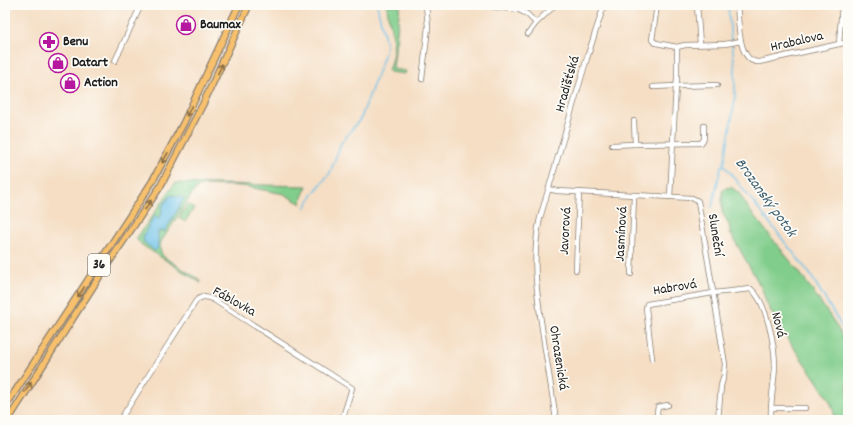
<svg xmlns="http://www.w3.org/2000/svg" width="853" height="425" viewBox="0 0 853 425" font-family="Dekko,sans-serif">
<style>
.green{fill:#81cd8b;stroke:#4e7454}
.water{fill:#6cc1e8;stroke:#446e82}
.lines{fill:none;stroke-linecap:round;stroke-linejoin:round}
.stream{stroke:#6cc1e8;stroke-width:1.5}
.minor-casing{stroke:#887d70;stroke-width:6}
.major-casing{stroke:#887d70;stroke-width:8}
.minor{stroke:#fff;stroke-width:4.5}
.major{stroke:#f7c06c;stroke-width:5.5}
.oneway{stroke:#8a6e44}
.labels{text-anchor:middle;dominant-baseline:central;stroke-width:3.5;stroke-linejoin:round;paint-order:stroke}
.shield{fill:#fdfcf7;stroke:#605f5e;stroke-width:1}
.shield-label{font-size:13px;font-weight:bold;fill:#1c1c1c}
.poi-label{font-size:14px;font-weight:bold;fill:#1c1c1c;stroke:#fdfcf7;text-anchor:start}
.street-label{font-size:14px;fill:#1c1c1c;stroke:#fdfcf7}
.water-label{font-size:15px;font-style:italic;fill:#3c5e6e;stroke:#fdfcf7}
</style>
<rect width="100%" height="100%" fill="#fdfcf7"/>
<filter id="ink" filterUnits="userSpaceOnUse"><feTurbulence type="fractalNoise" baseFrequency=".025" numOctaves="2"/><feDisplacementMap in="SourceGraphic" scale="8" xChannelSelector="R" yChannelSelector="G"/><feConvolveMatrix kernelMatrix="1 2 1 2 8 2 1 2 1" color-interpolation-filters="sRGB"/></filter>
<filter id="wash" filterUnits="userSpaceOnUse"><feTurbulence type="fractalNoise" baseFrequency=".012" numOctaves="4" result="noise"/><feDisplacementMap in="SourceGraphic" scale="16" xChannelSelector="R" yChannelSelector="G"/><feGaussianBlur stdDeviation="0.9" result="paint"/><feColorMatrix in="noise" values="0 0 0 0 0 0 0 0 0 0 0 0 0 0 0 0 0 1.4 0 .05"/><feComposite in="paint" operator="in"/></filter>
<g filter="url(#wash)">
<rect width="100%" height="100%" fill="#f5dec4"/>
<g class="green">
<path d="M387 5H400L393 69 406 71 405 74 390 72 388 70C393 57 395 46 392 33 390 23 387 15 387 5Z"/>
<path d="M175 183 307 186 302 197 301 204 284 194 243 186 206 185 200 186 194 191 161 242C160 248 160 252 164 257L200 280 201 283 142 245 136 239Z"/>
<polygon points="731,187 739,193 751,212 800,273 835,323 848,347 848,420 835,420 833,408 829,400 815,378 781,330 766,302 762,289 731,234 729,225 722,212 722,191 726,188"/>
<polygon points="188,204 194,208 185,222 179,218"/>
</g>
<polygon class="water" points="171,195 181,197 184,199 165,231 158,231 158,248 155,251 144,242 143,236 155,215 158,218 161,216 163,205"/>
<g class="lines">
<g class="stream">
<polyline points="728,5 731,41"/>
<polyline points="732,45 735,67 735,99 724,165 810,274 848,337"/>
<polyline points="712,207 721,167 724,165"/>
<polyline points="305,208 313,194 330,173 341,143 361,118 385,53 386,44 377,5"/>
</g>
</g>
</g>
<g filter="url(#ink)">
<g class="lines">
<defs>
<g id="minor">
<polyline points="482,5 519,10 527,14 536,23 528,34"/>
<polyline points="697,5 700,44"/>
<path d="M737 5C739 20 737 63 759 62L848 42"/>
<polyline points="536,23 555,5"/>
<polyline points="839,44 842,5"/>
<polyline points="677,47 685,45 725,44 741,41"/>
<polyline points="115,61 141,5"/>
<polyline points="422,79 428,27 426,5"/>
<polyline points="653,87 676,86 677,80 677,47 656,43 652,40 657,5"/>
<polyline points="635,144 701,143 704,139 704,126"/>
<polyline points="612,145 635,144 634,121"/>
<polyline points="549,189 557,191 692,198 698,201 725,364 724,375 721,386 718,420"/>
<polyline points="670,197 676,86 717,85"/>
<polyline points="576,270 579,192"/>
<polyline points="631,274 634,195"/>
<path d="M652 359 646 308 647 304 713 293 751 289C767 302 775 347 775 367 774 385 770 402 771 420"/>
<polyline points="771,408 805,408"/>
<path d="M120 420 196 301C202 295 207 297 214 300L352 388 342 420"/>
<path d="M556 420C552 392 547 363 543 335 537 294 531 259 540 218L587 58 604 5"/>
<polyline points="658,420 657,412 658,407 668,405"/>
</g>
<g id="major">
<polyline points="5,407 152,182 183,124 239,5"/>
<polyline points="8,420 101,274 160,187 203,104 249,5"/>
</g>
</defs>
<use href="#minor" class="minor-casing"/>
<use href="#major" class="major-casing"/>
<use href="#minor" class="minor"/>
<use href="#major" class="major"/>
</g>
<defs><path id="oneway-shaft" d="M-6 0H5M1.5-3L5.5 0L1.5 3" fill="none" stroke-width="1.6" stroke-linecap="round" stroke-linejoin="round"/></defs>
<g class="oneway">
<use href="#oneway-shaft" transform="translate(220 69) rotate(-65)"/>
<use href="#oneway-shaft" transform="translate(189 111) rotate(116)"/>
<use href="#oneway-shaft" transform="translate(165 158) rotate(119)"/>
<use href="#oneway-shaft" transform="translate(148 205) rotate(-57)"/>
<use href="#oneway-shaft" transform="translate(81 292) rotate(123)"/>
<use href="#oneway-shaft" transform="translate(28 387) rotate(-58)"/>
</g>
</g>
<defs>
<symbol id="shop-ring" viewBox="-11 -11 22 22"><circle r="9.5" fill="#fdfcf7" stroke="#b5179e" stroke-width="1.5"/><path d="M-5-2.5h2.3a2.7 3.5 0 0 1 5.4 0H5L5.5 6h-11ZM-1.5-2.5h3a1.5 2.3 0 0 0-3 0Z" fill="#b5179e"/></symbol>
<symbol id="pharmacy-ring" viewBox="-11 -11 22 22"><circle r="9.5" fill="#fdfcf7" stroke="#b5179e" stroke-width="1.5"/><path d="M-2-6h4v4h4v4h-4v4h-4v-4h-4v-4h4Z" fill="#b5179e"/></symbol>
</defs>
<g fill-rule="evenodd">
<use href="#shop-ring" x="175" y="14" width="22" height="22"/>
<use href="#pharmacy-ring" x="38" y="31" width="22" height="22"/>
<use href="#shop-ring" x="47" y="52" width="22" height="22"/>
<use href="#shop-ring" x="59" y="72" width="22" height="22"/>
</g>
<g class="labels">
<rect class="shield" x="88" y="254" width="22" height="22" rx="3"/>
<g class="shield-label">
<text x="99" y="265">36</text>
</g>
<g class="poi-label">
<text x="200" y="25">Baumax</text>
<text x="63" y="42">Benu</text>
<text x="72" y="63">Datart</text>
<text x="84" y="83">Action</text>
</g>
<g class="street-label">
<text transform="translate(797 42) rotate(-13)">Hrabalova</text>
<text transform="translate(568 84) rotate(-74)">Hradišťská</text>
<text transform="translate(566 231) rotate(-87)">Javorová</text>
<text transform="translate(622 234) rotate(-87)">Jasmínová</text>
<text transform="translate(715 235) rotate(81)">Sluneční</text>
<text transform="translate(675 288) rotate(-9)">Habrová</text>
<text transform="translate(234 302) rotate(29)">Fáblovka</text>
<text transform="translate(778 325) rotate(76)">Nová</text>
<text transform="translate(558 358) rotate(81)">Ohrazenická</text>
</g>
<g class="water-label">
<text transform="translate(765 198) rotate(54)">Brozanský potok</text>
</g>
</g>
<rect width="853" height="425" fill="none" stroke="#fdfcf7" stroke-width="20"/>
</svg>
